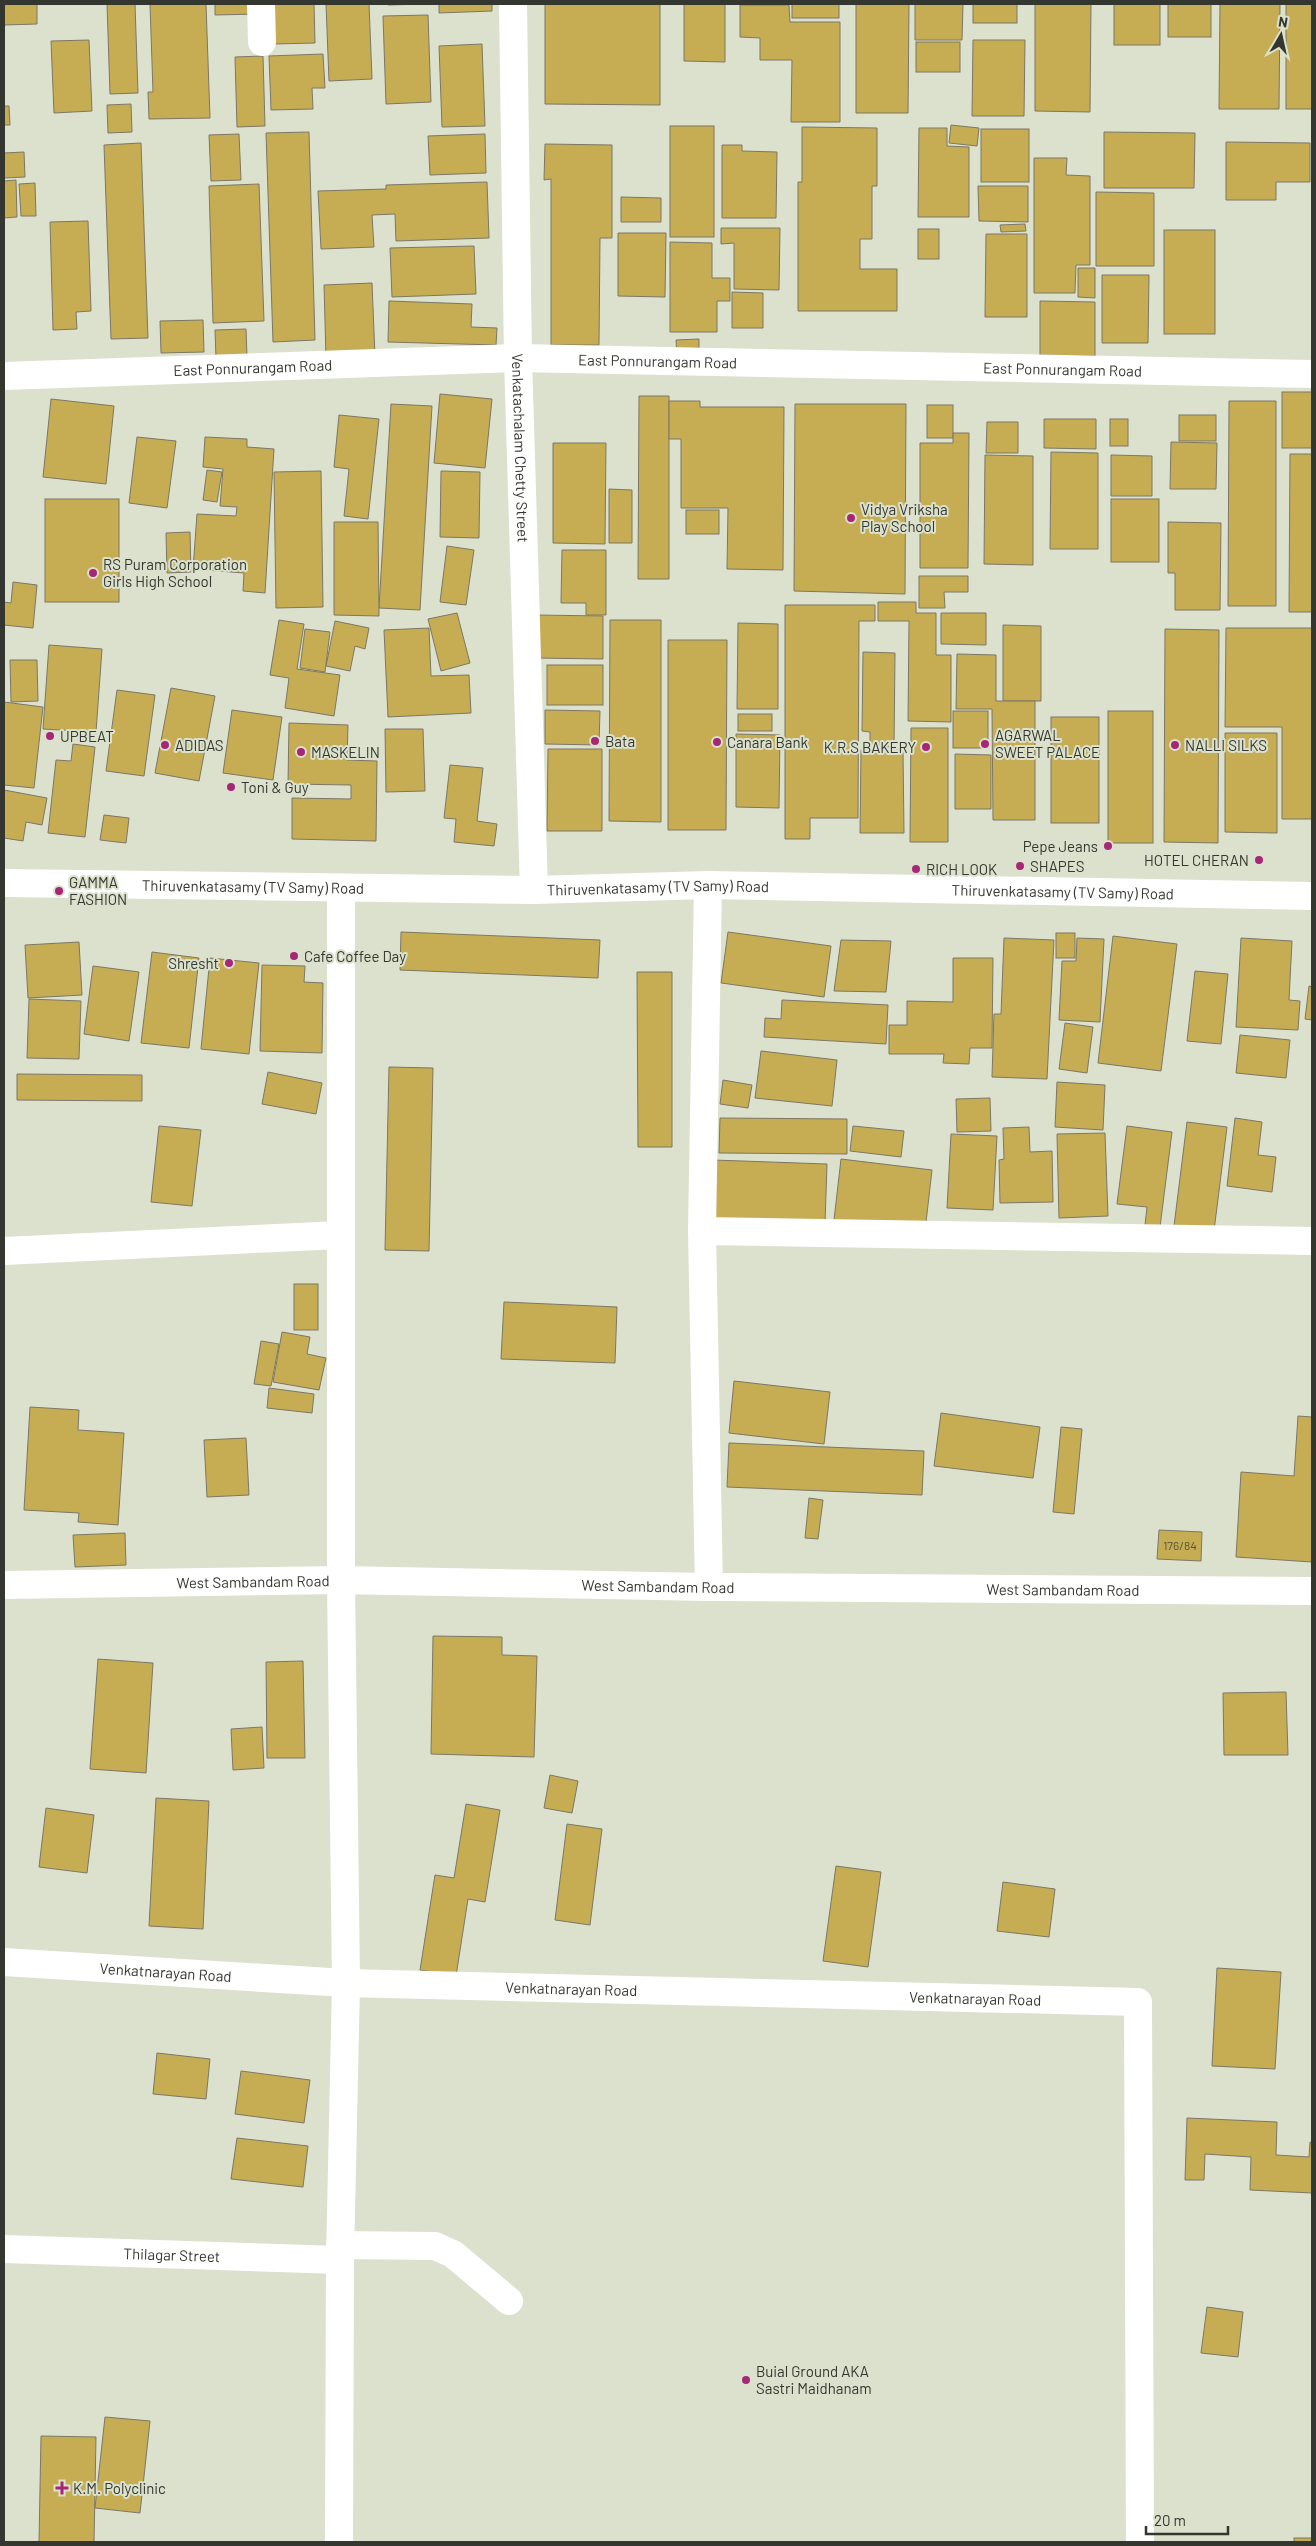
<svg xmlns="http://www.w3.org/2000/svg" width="1316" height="2546" viewBox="0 0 1316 2546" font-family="Barlow,sans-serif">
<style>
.building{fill:#c6ad53;stroke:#7c7765}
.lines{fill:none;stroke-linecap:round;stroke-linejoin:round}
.minor{stroke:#fff;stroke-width:28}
.major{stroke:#fff;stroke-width:28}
.poi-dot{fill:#a62777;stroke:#dbe1cd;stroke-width:2}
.labels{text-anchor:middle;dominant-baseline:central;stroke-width:4;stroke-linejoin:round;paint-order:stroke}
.number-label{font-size:12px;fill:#585438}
.street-label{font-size:15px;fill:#34372f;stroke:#dbe1cd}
.poi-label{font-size:15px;fill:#34372f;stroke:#dbe1cd;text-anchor:start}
</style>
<rect width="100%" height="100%" fill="#dbe1cd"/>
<g class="building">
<polygon points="4,4 37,4 37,24 4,25"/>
<polygon points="107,4 135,4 138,93 110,94"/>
<polygon points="150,4 206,4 210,118 149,119 148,92 153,92"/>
<polygon points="215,4 258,4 258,14 215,15"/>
<polygon points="274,4 314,4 315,43 275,44"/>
<polygon points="326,4 369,4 372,79 329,81"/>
<polygon points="388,4 426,4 388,5"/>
<polygon points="439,4 492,4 492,11 439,13"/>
<polygon points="545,4 660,4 660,105 545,104"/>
<polygon points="684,4 725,4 725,62 684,61"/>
<rect x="792" y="4" width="47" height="14"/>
<polygon points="856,4 909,4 908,113 856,113"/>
<polygon points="915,4 963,4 962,40 915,40"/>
<rect x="973" y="4" width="44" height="19"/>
<polygon points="1035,4 1091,4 1090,112 1035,111"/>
<rect x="1114" y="4" width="46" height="41"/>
<rect x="1168" y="4" width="43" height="33"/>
<polygon points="1220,4 1280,4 1279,109 1219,109"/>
<rect x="1286" y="4" width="26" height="105"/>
<polygon points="740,5 789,5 790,22 840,22 840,122 791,122 792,60 760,60 760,38 740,37"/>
<polygon points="428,15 431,102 386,104 383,16"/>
<polygon points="89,40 92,111 54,113 51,41"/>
<polygon points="973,40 1025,40 1024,116 972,116"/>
<rect x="916" y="42" width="44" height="30"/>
<polygon points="482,44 485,126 442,127 439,46"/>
<polygon points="323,54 325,88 312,88 313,109 271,110 269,56"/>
<polygon points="263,56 265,126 237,127 235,57"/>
<polygon points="131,104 132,132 108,133 107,105"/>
<polygon points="4,106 9,106 10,125 4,125"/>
<polygon points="951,125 979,128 977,146 949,143"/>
<rect x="670" y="126" width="44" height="111"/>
<polygon points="802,127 877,128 877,186 872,186 872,239 860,239 860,269 897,269 897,311 798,311 798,182 802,182"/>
<polygon points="919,128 947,128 947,146 969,147 969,217 918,217"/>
<rect x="981" y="129" width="48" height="53"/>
<polygon points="309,132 315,340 273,342 266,133"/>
<polygon points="1104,132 1195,133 1194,188 1104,188"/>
<polygon points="239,134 241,180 211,181 209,135"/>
<polygon points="485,134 486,173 430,175 428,136"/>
<polygon points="1226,142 1310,143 1310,182 1276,182 1276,200 1226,200"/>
<polygon points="141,143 148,338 111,339 104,145"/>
<polygon points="545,144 612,145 612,238 600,238 599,345 551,345 551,179 544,180"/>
<polygon points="722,145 742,145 742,151 777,152 776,218 722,218"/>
<polygon points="24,152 25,177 4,178 4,153"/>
<polygon points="1034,158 1067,158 1066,175 1090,176 1090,265 1076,265 1075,293 1034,293"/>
<polygon points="16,180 17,217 4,218 4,181"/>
<polygon points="487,182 489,238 396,241 395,214 372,215 374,247 321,249 318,191 386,189 386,185"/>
<polygon points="35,183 36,216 21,216 19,184"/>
<polygon points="259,184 264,321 213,323 209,186"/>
<polygon points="978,186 1028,186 1028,222 979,221"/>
<polygon points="1096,192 1154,193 1154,266 1096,266"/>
<polygon points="621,197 661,198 661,222 621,222"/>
<polygon points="88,221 91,311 76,312 77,329 53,330 50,222"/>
<polygon points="1025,224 1026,231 1001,232 1000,225"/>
<polygon points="721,228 780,228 779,290 734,289 734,243 721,244"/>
<rect x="918" y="229" width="21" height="30"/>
<rect x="1164" y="230" width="51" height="104"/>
<polygon points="618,233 666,233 665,297 618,296"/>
<polygon points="986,234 1027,234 1027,317 985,317"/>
<polygon points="670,242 712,243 712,278 730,278 730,301 717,301 717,332 670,332"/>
<polygon points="474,246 476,294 392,297 390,248"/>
<polygon points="1078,268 1095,268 1095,298 1078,297"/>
<polygon points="1102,275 1149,275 1148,343 1102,343"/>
<polygon points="372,283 375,357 326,358 324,285"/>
<polygon points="732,292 763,293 763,328 732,328"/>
<polygon points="389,301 472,304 471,327 497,328 496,345 388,342"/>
<polygon points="1040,301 1095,302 1095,356 1040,355"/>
<polygon points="203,320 204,352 161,353 160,321"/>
<polygon points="246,329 247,357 216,358 215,330"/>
<polygon points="699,339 699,356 677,356 676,340"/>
<rect x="1282" y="392" width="30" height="56"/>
<polygon points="440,394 492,399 485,468 434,463"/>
<polygon points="639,396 669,396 669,579 638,579"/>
<polygon points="51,399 114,406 106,484 43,477"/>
<polygon points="669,401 700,401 700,407 784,407 783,570 727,569 728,508 681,508 681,439 669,439"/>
<polygon points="1229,401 1276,401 1276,606 1228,606"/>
<polygon points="391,404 432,406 420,610 379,608"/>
<polygon points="795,404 906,404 905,594 794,591"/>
<rect x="927" y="405" width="26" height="33"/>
<polygon points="339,415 379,419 368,519 344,516 349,469 334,467"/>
<rect x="1179" y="415" width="37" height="26"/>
<polygon points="1044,419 1096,419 1096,449 1044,448"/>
<rect x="1110" y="419" width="18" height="27"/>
<polygon points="987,422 1018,422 1018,453 986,453"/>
<polygon points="953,433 969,433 968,568 920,568 920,443 953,443"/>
<polygon points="137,437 176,441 167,508 129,503"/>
<polygon points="205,437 247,439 247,447 274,449 265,593 243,591 244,573 193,569 197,514 236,516 237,507 220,506 223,469 203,467"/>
<polygon points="1171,442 1217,443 1216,489 1170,489"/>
<polygon points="553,443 606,443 605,544 553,543"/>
<polygon points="1051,452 1098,453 1098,549 1050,549"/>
<polygon points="1290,454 1312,454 1312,612 1289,612"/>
<polygon points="985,455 1033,456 1033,565 984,564"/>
<polygon points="1111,455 1152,456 1152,496 1111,496"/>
<polygon points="207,470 222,472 217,502 203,500"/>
<polygon points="321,471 323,607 276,608 274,472"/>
<polygon points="441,471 480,472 479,538 440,537"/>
<polygon points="609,489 632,490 632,543 609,543"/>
<rect x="45" y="499" width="74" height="103"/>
<rect x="1111" y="499" width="48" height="63"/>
<rect x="686" y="510" width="33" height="24"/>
<polygon points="334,522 378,522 379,616 334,615"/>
<polygon points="1168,522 1221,523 1220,610 1175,610 1175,573 1168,573"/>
<polygon points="190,532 191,572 167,573 166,533"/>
<polygon points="447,546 474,550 466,605 440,602"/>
<polygon points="562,550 606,550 606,615 586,615 586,603 561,603"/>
<polygon points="919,576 968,576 968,592 944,592 945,608 919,608"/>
<polygon points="13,582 37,585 33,628 4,625 4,602 11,603"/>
<polygon points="878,602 916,602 916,613 936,613 936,655 951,655 951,722 908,721 909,621 878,621"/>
<polygon points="785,605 875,605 875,621 859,621 858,818 810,818 810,839 785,839"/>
<polygon points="457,613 470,663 441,671 428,619"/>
<polygon points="941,613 986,613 986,645 941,644"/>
<polygon points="536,615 603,616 603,659 536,658"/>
<polygon points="279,620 304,624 297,669 340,675 334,716 285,708 289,678 270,675"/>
<polygon points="610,620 661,620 661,822 609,821"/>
<polygon points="335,621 369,628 365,649 355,646 350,671 326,666"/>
<polygon points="738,623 778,624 778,709 737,709"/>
<polygon points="1003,625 1041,626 1041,701 1003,701"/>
<polygon points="429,628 431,676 469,675 471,713 388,717 384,630"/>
<polygon points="1226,628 1312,628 1312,819 1282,819 1282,727 1225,727"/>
<polygon points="305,629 330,632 325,672 300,668"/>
<polygon points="1165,629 1219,630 1218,843 1164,842"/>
<polygon points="668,640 727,640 726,830 668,830"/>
<polygon points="49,645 102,649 96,732 43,729"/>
<polygon points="863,652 895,653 894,747 870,746 870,732 862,731"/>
<polygon points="957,654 996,655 996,701 1035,701 1035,820 993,820 992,709 956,709"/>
<polygon points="10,660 37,660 38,701 11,702"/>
<rect x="547" y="665" width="56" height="40"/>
<polygon points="171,688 215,696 199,781 155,773"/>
<polygon points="117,690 155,695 144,776 106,771"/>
<polygon points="4,702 43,707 34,788 4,785"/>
<polygon points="232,710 282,717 273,780 223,773"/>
<polygon points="545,710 600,711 599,745 545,744"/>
<rect x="953" y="711" width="35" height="37"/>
<rect x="1108" y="711" width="45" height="132"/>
<rect x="738" y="714" width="34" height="17"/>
<rect x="1051" y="717" width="48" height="106"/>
<polygon points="289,723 348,725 347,760 377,761 376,841 292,839 292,798 351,799 351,785 288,784"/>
<polygon points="911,728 948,728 948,842 910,842"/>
<polygon points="385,729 423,729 425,791 386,792"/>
<polygon points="1225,733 1277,733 1277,833 1225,832"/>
<polygon points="736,734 780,735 779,808 736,807"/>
<polygon points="73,744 95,747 85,837 48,833 56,760 71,761"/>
<polygon points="548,749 602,749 602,831 547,831"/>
<polygon points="861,750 903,750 904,833 860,833"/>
<polygon points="955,754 991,755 991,809 955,809"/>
<polygon points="450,765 483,768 477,821 497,824 494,846 454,842 456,819 444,818"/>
<polygon points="4,790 47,798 42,825 26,822 23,841 4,838"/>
<polygon points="104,815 129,818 126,843 100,840"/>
<polygon points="401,932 600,940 598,978 400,970"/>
<polygon points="728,932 831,946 824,997 721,983"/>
<rect x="1056" y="933" width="19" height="25"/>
<polygon points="1113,936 1177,944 1161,1071 1098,1063"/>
<polygon points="1004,938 1054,940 1047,1079 992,1077 994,1014 1001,1014"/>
<polygon points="1077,938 1104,939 1100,1022 1059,1020 1062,961 1076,961"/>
<polygon points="1241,938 1292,941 1289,1000 1300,1001 1298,1030 1236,1027"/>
<polygon points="841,940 891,941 886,992 834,991"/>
<polygon points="79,942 82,995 28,998 25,945"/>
<polygon points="152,952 199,958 189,1048 141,1043"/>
<polygon points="210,958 259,963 249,1054 201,1049"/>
<polygon points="953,958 993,958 992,1048 970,1048 969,1064 943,1063 944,1054 889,1054 889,1025 907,1025 907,1001 953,1002"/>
<polygon points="262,965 305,966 304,982 323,983 322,1053 260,1051"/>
<polygon points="93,966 139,972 129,1041 84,1034"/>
<polygon points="1195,971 1228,974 1221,1044 1187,1041"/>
<polygon points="637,972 672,972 672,1147 638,1147"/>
<polygon points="1309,986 1312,987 1312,1020 1305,1019"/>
<polygon points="29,999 81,1001 79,1059 27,1058"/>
<polygon points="782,1000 888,1005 886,1044 764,1037 765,1018 781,1019"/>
<polygon points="1065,1023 1093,1027 1087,1073 1059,1069"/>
<polygon points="1240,1035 1290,1040 1286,1078 1236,1073"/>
<polygon points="761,1051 837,1060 832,1106 755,1098"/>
<polygon points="389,1067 433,1068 429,1251 385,1250"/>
<polygon points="268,1072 322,1083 316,1114 262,1104"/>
<polygon points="17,1074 142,1075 142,1101 17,1100"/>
<polygon points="723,1080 752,1085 748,1108 720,1104"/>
<polygon points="1057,1082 1105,1085 1103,1130 1055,1127"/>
<polygon points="990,1098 991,1131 957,1132 956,1099"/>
<polygon points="720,1118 847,1119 847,1154 719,1153"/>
<polygon points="1235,1118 1262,1122 1258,1155 1276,1157 1272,1192 1227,1186"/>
<polygon points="1187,1122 1227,1127 1214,1231 1174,1226"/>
<polygon points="159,1126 201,1130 192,1206 151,1202"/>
<polygon points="853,1126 904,1131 901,1157 850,1151"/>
<polygon points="1127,1126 1172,1132 1160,1227 1145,1225 1147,1207 1117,1204"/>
<polygon points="1029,1127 1030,1152 1052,1151 1053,1202 1000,1203 999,1160 1004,1159 1003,1128"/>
<polygon points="1105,1133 1108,1216 1059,1218 1057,1134"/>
<polygon points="951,1134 997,1136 993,1210 947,1208"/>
<polygon points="841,1159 932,1170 925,1231 834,1220"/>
<polygon points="713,1160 827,1164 825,1223 712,1218"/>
<rect x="294" y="1284" width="24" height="46"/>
<polygon points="504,1302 617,1307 615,1363 501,1359"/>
<polygon points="282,1332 310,1337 307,1354 326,1358 319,1390 273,1382"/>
<polygon points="261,1341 279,1344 271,1386 254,1384"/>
<polygon points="734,1381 830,1392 824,1444 729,1433"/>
<polygon points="269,1388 314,1394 312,1413 267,1408"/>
<polygon points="30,1407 79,1410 78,1430 124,1433 118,1525 78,1522 79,1513 24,1510"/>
<polygon points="941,1413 1040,1427 1033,1478 934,1466"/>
<polygon points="1298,1416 1312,1417 1312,1562 1236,1557 1241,1472 1294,1476"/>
<polygon points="1061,1427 1082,1429 1074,1514 1053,1512"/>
<polygon points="246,1438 249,1495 207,1497 204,1440"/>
<polygon points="729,1443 924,1451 922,1495 727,1487"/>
<polygon points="809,1498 823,1500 818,1539 805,1538"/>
<polygon points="1159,1530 1202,1532 1201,1561 1157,1559"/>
<polygon points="125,1533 126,1565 75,1567 73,1535"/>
<polygon points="433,1636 502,1637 502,1655 537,1656 534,1757 431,1754"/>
<polygon points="98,1659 153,1663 146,1773 90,1769"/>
<polygon points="303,1661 305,1758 267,1758 266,1662"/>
<polygon points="1286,1692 1288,1755 1224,1755 1223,1693"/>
<polygon points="262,1727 264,1768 233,1770 231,1729"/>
<polygon points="550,1775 578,1781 572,1813 544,1808"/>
<polygon points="156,1798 209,1801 203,1929 149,1926"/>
<polygon points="466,1804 500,1810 485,1902 468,1899 456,1976 420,1970 435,1875 454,1878"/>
<polygon points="46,1808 94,1815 87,1873 39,1867"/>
<polygon points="567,1824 602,1829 590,1925 555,1920"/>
<polygon points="836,1866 881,1872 868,1967 823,1961"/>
<polygon points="1003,1882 1055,1889 1049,1937 997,1931"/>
<polygon points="1217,1968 1281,1972 1275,2069 1212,2066"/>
<polygon points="157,2053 210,2059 206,2099 153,2094"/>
<polygon points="241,2071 310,2080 304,2123 235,2114"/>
<polygon points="1187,2118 1277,2122 1276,2155 1309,2157 1310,2142 1312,2143 1312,2193 1250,2190 1251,2157 1205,2154 1204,2180 1185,2180"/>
<polygon points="237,2138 308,2146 303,2187 231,2179"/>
<polygon points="1207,2307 1243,2312 1238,2357 1201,2353"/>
<polygon points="105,2417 150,2421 140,2513 95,2508"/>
<polygon points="41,2436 96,2437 94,2542 39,2542"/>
<rect x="1294" y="2538" width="18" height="4"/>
</g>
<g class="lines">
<g class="minor">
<polyline points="261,4 262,42"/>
<path id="s1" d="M513 4 518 358 534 890"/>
<path id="s2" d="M4 376 518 358 1312 374"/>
<polyline points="708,885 702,1231 709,1587"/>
<polyline points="702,1231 1312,1241"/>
<polyline points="4,1251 340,1235"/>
<path id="s3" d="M4 1585 341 1580 709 1587 1312 1591"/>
<path id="s4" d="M4 1962 346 1983 1138 2002 1140 2542"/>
<polyline points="340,2245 435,2246 453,2254 509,2301"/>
<path id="s5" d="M4 2249 340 2260"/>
<polyline points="339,2542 340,2260 346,1983 341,1580 341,889"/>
</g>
<path class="major" id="s6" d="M4 883 534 890 708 885 1312 896"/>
</g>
<g class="poi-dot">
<circle cx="851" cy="518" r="5"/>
<circle cx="93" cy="573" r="5"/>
<circle cx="50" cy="736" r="5"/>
<circle cx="595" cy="741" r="5"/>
<circle cx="717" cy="742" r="5"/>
<circle cx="985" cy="744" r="5"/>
<circle cx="165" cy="745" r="5"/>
<circle cx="1175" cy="745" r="5"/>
<circle cx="926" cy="747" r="5"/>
<circle cx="301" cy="752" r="5"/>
<circle cx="231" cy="787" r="5"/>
<circle cx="1108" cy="846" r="5"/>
<circle cx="1259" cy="860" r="5"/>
<circle cx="1020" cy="866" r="5"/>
<circle cx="916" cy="869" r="5"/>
<circle cx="59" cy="891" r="5"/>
<circle cx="294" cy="956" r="5"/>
<circle cx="229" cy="963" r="5"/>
<circle cx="746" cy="2380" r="5"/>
<path d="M59.5 2480.5h5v5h5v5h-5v5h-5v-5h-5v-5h5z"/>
</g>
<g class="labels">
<g class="number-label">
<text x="1180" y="1545">176/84</text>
</g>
<g class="street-label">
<text stroke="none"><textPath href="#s2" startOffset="654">East Ponnurangam Road</textPath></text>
<text stroke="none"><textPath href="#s2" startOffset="249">East Ponnurangam Road</textPath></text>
<text stroke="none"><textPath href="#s2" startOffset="1059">East Ponnurangam Road</textPath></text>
<text stroke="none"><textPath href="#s1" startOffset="444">Venkatachalam Chetty Street</textPath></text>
<text stroke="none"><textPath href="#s6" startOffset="249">Thiruvenkatasamy (TV Samy) Road</textPath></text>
<text stroke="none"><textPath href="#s6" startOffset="654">Thiruvenkatasamy (TV Samy) Road</textPath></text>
<text stroke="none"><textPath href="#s6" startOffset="1059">Thiruvenkatasamy (TV Samy) Road</textPath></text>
<text stroke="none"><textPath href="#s3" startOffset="249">West Sambandam Road</textPath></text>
<text stroke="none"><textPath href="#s3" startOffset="654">West Sambandam Road</textPath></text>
<text stroke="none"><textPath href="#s3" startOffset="1059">West Sambandam Road</textPath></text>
<text stroke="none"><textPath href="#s4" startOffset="162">Venkatnarayan Road</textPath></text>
<text stroke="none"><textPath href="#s4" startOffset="568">Venkatnarayan Road</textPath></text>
<text stroke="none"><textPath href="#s4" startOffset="972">Venkatnarayan Road</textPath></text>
<text stroke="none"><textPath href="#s5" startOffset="168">Thilagar Street</textPath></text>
</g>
<g class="poi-label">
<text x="861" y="509">Vidya Vriksha<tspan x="861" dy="17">Play School</tspan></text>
<text x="103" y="564">RS Puram Corporation<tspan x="103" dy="17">Girls High School</tspan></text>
<text x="995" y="735">AGARWAL<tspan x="995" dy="17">SWEET PALACE</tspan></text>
<text x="60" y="736">UPBEAT</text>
<text x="605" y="741">Bata</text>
<text x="727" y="742">Canara Bank</text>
<text x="175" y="745">ADIDAS</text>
<text x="1185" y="745">NALLI SILKS</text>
<text x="916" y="747" text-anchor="end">K.R.S BAKERY</text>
<text x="311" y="752">MASKELIN</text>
<text x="241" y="787">Toni &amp; Guy</text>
<text x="1098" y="846" text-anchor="end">Pepe Jeans</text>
<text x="1249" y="860" text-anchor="end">HOTEL CHERAN</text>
<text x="1030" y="866">SHAPES</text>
<text x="926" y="869">RICH LOOK</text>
<text x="69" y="882">GAMMA<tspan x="69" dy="17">FASHION</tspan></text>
<text x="304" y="956">Cafe Coffee Day</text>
<text x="219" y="963" text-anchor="end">Shresht</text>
<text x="756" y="2371">Buial Ground AKA<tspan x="756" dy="17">Sastri Maidhanam</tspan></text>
<text x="73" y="2488">K.M. Polyclinic</text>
</g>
</g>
<rect width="1316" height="2546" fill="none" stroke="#34372f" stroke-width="10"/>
<g transform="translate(1281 35) rotate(9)" stroke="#dbe1cd" stroke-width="4" paint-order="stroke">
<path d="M0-4L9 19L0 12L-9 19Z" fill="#34372f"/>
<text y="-8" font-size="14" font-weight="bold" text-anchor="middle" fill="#34372f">N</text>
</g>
<path d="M1146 2526v8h82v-8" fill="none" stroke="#34372f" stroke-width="2.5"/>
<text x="1154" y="2526" font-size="15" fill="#34372f" stroke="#dbe1cd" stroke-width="4" paint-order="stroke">20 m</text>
</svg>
